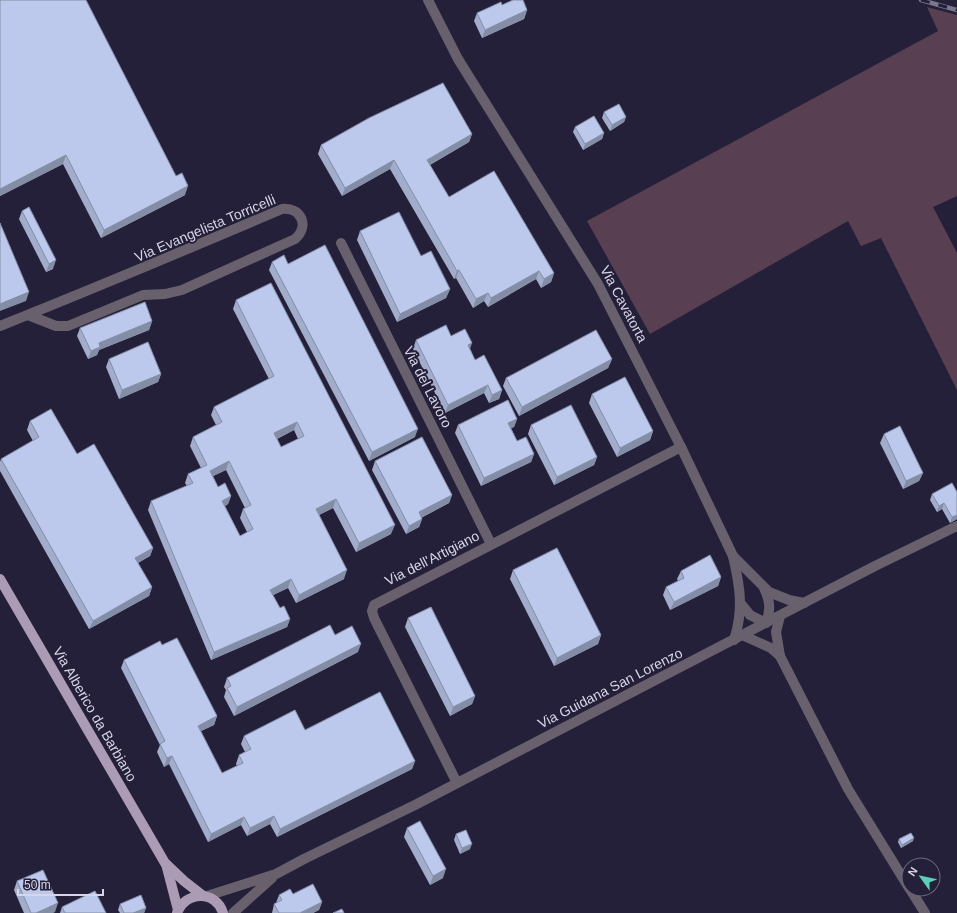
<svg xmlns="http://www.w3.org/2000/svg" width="957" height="913" viewBox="0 0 957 913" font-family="Arial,sans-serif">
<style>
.green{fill:#593f52}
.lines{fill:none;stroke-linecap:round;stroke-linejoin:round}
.minor{stroke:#68606c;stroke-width:10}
.major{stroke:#ac9bb4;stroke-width:10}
.rail-casing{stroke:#7a778c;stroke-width:4.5}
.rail{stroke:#25203a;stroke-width:3;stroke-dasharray:9;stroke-linecap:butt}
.wall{fill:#a2adcc;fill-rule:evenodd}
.shaded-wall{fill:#848da6}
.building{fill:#bcc9ed;stroke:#848da6;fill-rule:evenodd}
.labels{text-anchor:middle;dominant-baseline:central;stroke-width:4;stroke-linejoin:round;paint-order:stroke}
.street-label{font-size:14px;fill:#d7d5e6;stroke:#25203a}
</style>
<rect width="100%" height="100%" fill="#25203a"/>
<polygon class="green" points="927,7 957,15 957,196 933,207 957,253 957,390 881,238 861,246 848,221 650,334 587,221 938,31"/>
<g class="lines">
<g class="minor">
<polyline points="428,0 458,59 598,284 681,447 733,556 769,592 789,600 804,603"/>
<polyline points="341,243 491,544"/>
<path d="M0 326C95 288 188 249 282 209 301 207 310 226 295 239L182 290 165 294 143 295 68 326H56L28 315"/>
<path d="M733 556C740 587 744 609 734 640"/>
<path d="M764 588C770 600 771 610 766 623"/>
<polyline points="741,604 750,615 766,623"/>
<polyline points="780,616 776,632 780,656 848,789 909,888"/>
<polyline points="742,635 771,648 780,656"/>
<polyline points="457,783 374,618 372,611 374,605 681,447"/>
<polyline points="910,889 925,913"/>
<polyline points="207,896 276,874 304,859 415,805 875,566 957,526"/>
<polyline points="233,913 272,878"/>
</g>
<g class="major">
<polyline points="0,579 165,863 184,881 202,895"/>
<polyline points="166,864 178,910"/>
<path d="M177 913C185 891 216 890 223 913"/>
</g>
<defs>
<polyline id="rail" points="921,0 957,10"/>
</defs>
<use href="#rail" class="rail-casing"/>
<use href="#rail" class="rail"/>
</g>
<g class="wall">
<polygon points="0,0 185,195 101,238 63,164 0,196"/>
<polygon points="502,5 527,10 524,19 482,38 474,21 477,13"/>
<polygon points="604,112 626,117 624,122 610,131 602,118"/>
<polygon points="575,127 604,133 602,139 583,150 573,132"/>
<polygon points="472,134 469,142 430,165 449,197 554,273 551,282 541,288 536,279 488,307 484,301 473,308 456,278 454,279 390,169 342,196 318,154 321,145"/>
<polygon points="22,211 53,269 46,272 19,219"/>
<polygon points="360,231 421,256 450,289 446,298 397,322 357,240"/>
<polygon points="272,262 288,264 415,437 369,461 269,270"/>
<path d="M236 300 391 534 356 552 333 508 319 515 344 579 296 603 288 588 273 595 280 608 290 619 287 627 211 660 148 510 151 501 187 486 185 483 188 474 201 468 190 446 193 437 216 425 211 415 214 407 269 379 233 309ZM294 430 298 439 281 447 277 439ZM226 470 245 508 243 509 240 518 247 532 240 536 225 506 228 504 231 496 218 487 213 476Z"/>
<polygon points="152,321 149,330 99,350 97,355 88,359 77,336 80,328"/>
<polygon points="451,336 470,349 475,360 502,390 499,399 489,403 484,393 445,413 413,349 416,340"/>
<polygon points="109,359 161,374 158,382 119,399 106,367"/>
<polygon points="612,359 608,368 519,416 503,386 506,378"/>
<polygon points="592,394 653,431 650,440 617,457 589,403"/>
<polygon points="517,419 514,427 511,428 517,441 534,454 531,462 481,486 455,433 458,425"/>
<polygon points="30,421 77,454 153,548 150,556 138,563 152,587 149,596 89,629 0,471 0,462 1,459 33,441 27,430"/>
<polygon points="531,425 597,457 594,465 554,485 528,434"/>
<polygon points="884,434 923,473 919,481 903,489 880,443"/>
<polygon points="375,461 452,495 449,503 421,518 422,519 419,527 406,534 372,470"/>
<polygon points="957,492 957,519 950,523 942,509 937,512 930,500 932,494"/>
<polygon points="513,570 601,635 598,644 554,666 510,579"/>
<polygon points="681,571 721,577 718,586 670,610 663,595 666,587 678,581 677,579"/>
<polygon points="408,618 475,696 472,704 450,716 405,627"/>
<polygon points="162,645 217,716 214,725 201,731 222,773 237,766 236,764 239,755 245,752 241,744 244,736 305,730 415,761 412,769 277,837 270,824 247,836 241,825 208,842 169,764 164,767 157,752 160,745 121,668 124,660"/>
<polygon points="358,652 234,716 224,697 226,690 224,687 227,678"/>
<polygon points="407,828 443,878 430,885 404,837"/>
<polygon points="456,834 470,849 460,854 454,840"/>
<polygon points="899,839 913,841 901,848 898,842"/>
<polygon points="17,881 55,912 52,913 24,913 14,890"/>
<polygon points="293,894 322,902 319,910 313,913 272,913 274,904 276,903 279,895"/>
<polygon points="120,904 146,908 144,913 120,913 118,910"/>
<polygon points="62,907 106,913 60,913"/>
</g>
<g class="shaded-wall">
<polygon points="527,10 524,19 482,38 485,30"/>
<polygon points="626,117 624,122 610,131 612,125"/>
<polygon points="604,133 602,139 583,150 585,144"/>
<polygon points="472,134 469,142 424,168 427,160"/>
<polygon points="66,155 63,164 0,196 0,189"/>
<polygon points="394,160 390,169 342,196 345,188"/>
<polygon points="188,186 185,195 101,238 104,230"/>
<polygon points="56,260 53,269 46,272 49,264"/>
<polygon points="459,270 456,278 454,279 457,271"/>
<polygon points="539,271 536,279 488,307 491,298"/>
<polygon points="554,273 551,282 541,288 544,279"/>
<polygon points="450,289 446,298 397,322 400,314"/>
<polygon points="29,292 26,301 0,311 0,304"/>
<polygon points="488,293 484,301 473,308 476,299"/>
<polygon points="152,321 149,330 99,350 97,355 88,359 91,351 99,343"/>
<polygon points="472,343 469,352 468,345"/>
<polygon points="612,359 608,368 519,416 522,407"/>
<polygon points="161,374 158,382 119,399 122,390"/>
<polygon points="488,385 484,393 445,413 448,405"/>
<polygon points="502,390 499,399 489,403 492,395"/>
<polygon points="517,419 514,427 505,431 508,423"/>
<polygon points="297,422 294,430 271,442 274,433"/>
<polygon points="418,429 415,437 369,461 372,452"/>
<polygon points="653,431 650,440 617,457 620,448"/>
<polygon points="534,454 531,462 481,486 484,478"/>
<polygon points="597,457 594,465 554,485 557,477"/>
<polygon points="229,461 226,470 207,479 210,471"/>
<polygon points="923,473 919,481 903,489 906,481"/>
<polygon points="452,495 449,503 415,521 419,512"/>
<polygon points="231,496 228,504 219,509 222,501"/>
<polygon points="336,499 333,508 313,518 316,509"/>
<polygon points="944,503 942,509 937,512 939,506"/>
<polygon points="957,515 957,519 950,523 952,517"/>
<polygon points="422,519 419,527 406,534 409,526"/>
<polygon points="395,525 391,534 356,552 359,543"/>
<polygon points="153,548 150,556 132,566 135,558"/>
<polygon points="347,570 344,579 296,603 299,595"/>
<polygon points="721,577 718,586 670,610 674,602"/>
<polygon points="291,579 288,588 267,598 270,590"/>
<polygon points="152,587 149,596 89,629 93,621"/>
<polygon points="290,619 287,627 211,660 214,652"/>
<polygon points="601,635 598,644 554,666 557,658"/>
<polygon points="361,644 358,652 234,716 237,707"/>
<polygon points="475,696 472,704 450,716 453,707"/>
<polygon points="217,716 214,725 195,734 198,726"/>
<polygon points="172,756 169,764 164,767 167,758"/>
<polygon points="415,761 412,769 277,837 280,829"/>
<polygon points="274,816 270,824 247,836 250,828"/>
<polygon points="244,817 241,825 208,842 211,834"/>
<polygon points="914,838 913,841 901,848 902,845"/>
<polygon points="472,844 470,849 460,854 462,848"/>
<polygon points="446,869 443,878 430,885 433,876"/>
<polygon points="322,902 319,910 313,913 300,913"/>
<polygon points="58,903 55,912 52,913 36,913"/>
<polygon points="146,908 144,913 133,913"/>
</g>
<g class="building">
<polygon points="0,0 86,0 176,176 182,173 188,186 104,230 66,155 0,189"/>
<polygon points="513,0 523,0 527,10 485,30 477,13 501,2 502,5"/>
<polygon points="443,83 472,134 427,160 449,197 494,171 554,273 544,279 539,271 491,298 488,293 476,299 459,270 457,271 394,160 345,188 321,145 369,118"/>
<polygon points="619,104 626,117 612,125 604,112"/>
<polygon points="594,116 604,133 585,144 575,127"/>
<polygon points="29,207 56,260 49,264 22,211"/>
<polygon points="399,212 421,256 431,251 450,289 400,314 360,231"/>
<polygon points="0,223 29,292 0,304"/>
<polygon points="325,245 418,429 372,452 272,262 284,255 288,264"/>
<path d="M271 283 395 525 359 543 336 499 316 509 347 570 299 595 291 579 270 590 280 608 284 606 290 619 214 652 151 501 193 483 188 474 207 465 193 437 222 422 214 407 274 376 236 300ZM297 422 304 436 281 447 274 433ZM229 461 251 505 243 509 253 529 240 536 222 501 231 496 225 483 218 487 210 471Z"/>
<polygon points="145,302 152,321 99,343 100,347 91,351 80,328"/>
<polygon points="446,325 451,336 465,329 472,343 468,345 475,360 484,355 502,390 492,395 488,385 448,405 416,340"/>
<polygon points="596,330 612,359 522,407 506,378"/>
<polygon points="148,342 161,374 122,390 109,359"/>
<polygon points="625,377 653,431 620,448 592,394"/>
<polygon points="508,400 517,419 508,423 517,441 526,437 534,454 484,478 458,425"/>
<polygon points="571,405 597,457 557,477 531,425"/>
<polygon points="51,409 77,454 94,444 153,548 135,558 152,587 93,621 1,459 39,437 30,421"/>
<polygon points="900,426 923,473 906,481 884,434"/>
<polygon points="422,437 452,495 419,512 422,519 409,526 375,461"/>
<polygon points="952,483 957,492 957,515 952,517 944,503 939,506 932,494"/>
<polygon points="557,548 601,635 557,658 513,570"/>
<polygon points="710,555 721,577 674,602 666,587 684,578 681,571"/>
<polygon points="431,607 475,696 453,707 408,618"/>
<polygon points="330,625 335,635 352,626 361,644 237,707 227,688 231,686 227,678"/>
<polygon points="177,638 217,716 198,726 222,773 243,763 239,755 251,749 244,736 295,710 305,730 380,692 415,761 280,829 274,816 250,828 244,817 211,834 172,756 167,758 160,744 165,741 124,660 160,641 162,645"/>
<polygon points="420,821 446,869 433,876 407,828"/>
<polygon points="466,830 472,844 462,848 456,834"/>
<polygon points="911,833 914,838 902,845 899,839"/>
<polygon points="43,870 58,903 36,913 31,913 17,881"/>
<polygon points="313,884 322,902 300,913 279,913 274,904 282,900 279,895 290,889 293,894"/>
<polygon points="95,891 106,913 65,913 62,907"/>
<polygon points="141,895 146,908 133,913 124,913 120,904"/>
<polygon points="342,909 344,913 333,913"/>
</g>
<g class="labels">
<g class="street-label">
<text transform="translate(205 228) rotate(-23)">Via Evangelista Torricelli</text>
<text transform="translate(624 304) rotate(62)">Via Cavatorta</text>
<text transform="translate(428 387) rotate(63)">Via del Lavoro</text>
<text transform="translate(432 558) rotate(-27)">Via dell'Artigiano</text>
<text transform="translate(610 688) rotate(-27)">Via Guidana San Lorenzo</text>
<text transform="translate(95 714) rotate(60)">Via Alberico da Barbiano</text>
</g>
</g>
<g transform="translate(921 877) rotate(303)"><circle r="19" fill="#25203a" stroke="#6c687f"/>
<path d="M0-3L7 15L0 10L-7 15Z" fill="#5cceba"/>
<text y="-6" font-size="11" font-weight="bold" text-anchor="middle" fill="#d7d5e6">N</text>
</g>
<path d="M18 889v6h85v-6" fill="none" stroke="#d7d5e6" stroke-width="2"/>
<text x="24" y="889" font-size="12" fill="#d7d5e6" stroke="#25203a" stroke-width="3" paint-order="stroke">50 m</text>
</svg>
